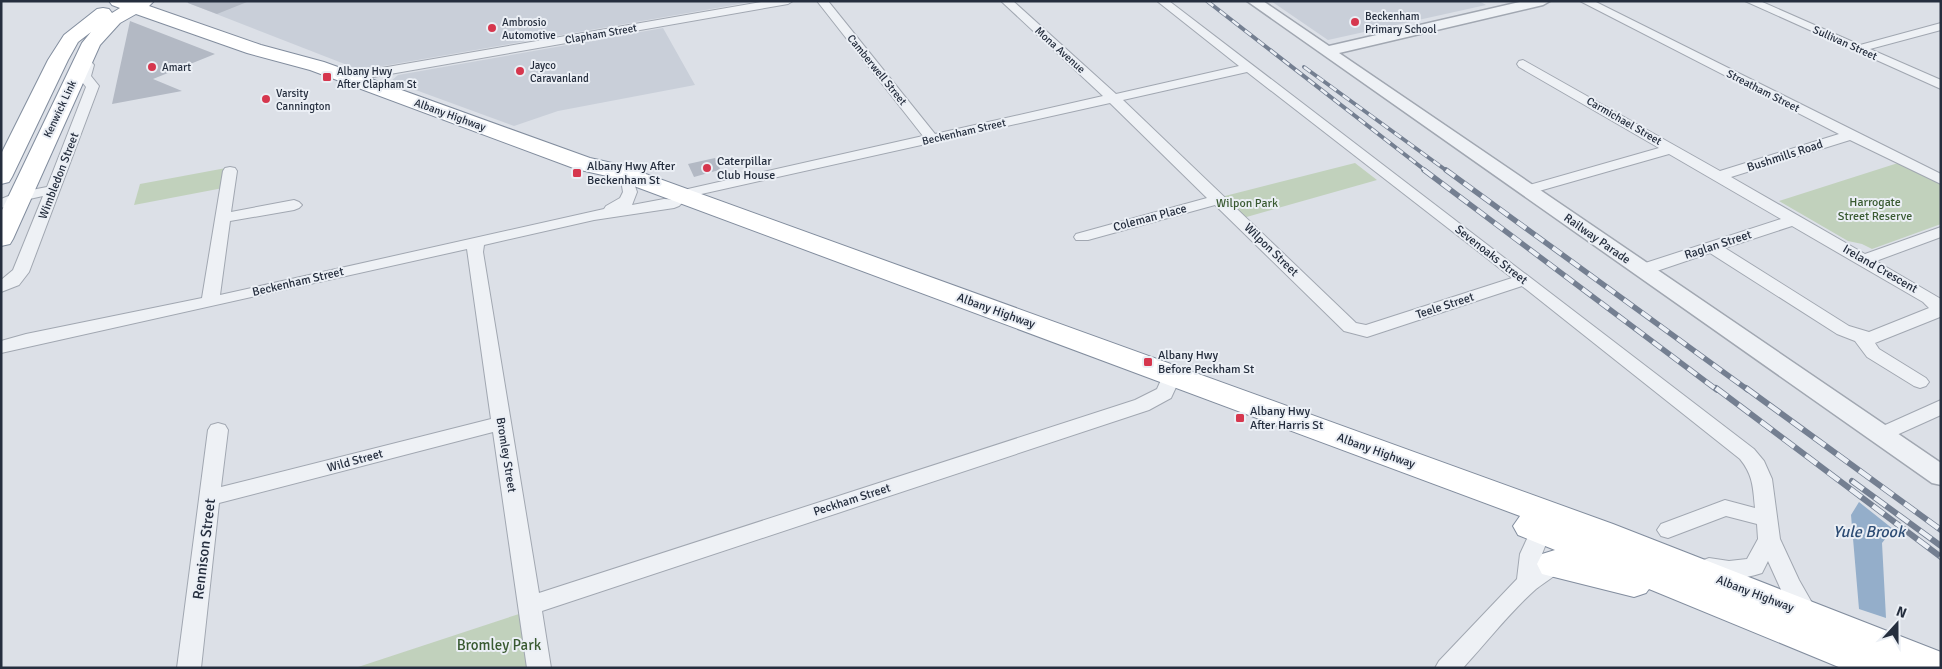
<svg xmlns="http://www.w3.org/2000/svg" width="1942" height="669" viewBox="0 0 1942 669" font-family="Signika,sans-serif">
<style>
.built{fill:#c9cfd9}
.green{fill:#c1d1bc}
.water{fill:#94aeca}
.building{fill:#b3b9c4}
.lines{fill:none;stroke-linecap:round;stroke-linejoin:round}
.minor-casing{stroke:#a1a7b1;stroke-width:2}
.tertiary-casing{stroke:#a1a7b1;stroke-width:3}
.trunk-casing{stroke:#828d9e;stroke-width:2}
.minor{fill:#eef1f5;fill-rule:evenodd}
.tertiary{fill:#eef1f5;fill-rule:evenodd}
.trunk{fill:#fff;fill-rule:evenodd}
.rail-far2-casing{stroke:#747f91;stroke-width:4}
.rail-far1-casing{stroke:#747f91;stroke-width:5.5}
.rail-casing{stroke:#747f91;stroke-width:6}
.rail-far2{stroke:#ebeff5;stroke-width:2.5;stroke-dasharray:8;stroke-linecap:butt}
.rail-far1{stroke:#ebeff5;stroke-width:4;stroke-dasharray:11;stroke-linecap:butt}
.rail{stroke:#ebeff5;stroke-width:4.5;stroke-dasharray:14;stroke-linecap:butt}
.poi-dot{fill:#d6374e;stroke:#ebeff5;stroke-width:2}
.labels{text-anchor:middle;dominant-baseline:central;stroke-width:4;stroke-linejoin:round;paint-order:stroke}
.far-poi-label{font-size:11px;fill:#252e3e;stroke:#ebeff5;text-anchor:start}
.far-street-label{font-size:11px;fill:#252e3e;stroke:#ebeff5}
.street-label{font-size:12px;fill:#252e3e;stroke:#ebeff5}
.poi-label{font-size:12px;fill:#252e3e;stroke:#ebeff5;text-anchor:start}
.park-label{font-size:12px;fill:#395a31;stroke:#ebeff5}
.near-street-label{font-size:15px;fill:#252e3e;stroke:#ebeff5}
.near-park-label{font-size:15px;fill:#395a31;stroke:#ebeff5}
.near-water-label{font-size:16px;font-style:italic;fill:#2d4c74;stroke:#ebeff5}
</style>
<rect width="100%" height="100%" fill="#dce0e7"/>
<g class="built">
<polygon points="183,1 757,1 360,70"/>
<polygon points="1271,1 1479,1 1486,5 1328,40"/>
<polygon points="663,28 695,85 558,111 514,126 391,81 398,75"/>
</g>
<g class="green">
<polygon points="1355,163 1377,180 1243,218 1221,197"/>
<polygon points="1898,163 1941,184 1941,224 1872,249 1862,244 1848,241 1779,201"/>
<polygon points="226,168 223,188 134,205 140,184"/>
<polygon points="519,614 527,668 355,668"/>
</g>
<polygon class="water" points="1859,502 1893,529 1882,543 1886,618 1859,609 1851,515"/>
<g class="building">
<polygon points="188,1 247,1 247,2 217,14 188,3"/>
<polygon points="130,21 215,54 153,79 182,91 112,104"/>
<polygon points="715,158 720,169 719,170 694,177 688,164"/>
</g>
<g class="lines">
<defs>
<g id="minor">
<polygon points="767,1 793,1 788,4 373,77 356,84 350,80 351,77 370,70"/>
<path d="M817 1H828L935 134 1103 96 1001 1H1013L1116 94 1239 66 1157 1H1169L1754 449 1764 461 1772 479 1780 539 1799 580 1819 615 1816 622 1808 625 1800 622 1782 592 1768 561 1762 573C1742 580 1721 580 1701 573L1698 567 1701 561 1709 558 1729 561 1747 559 1758 539 1757 524 1726 516 1668 538 1661 536 1657 530 1661 524 1725 500 1755 508C1753 487 1753 475 1740 459L1522 286 1367 337 1344 331 1215 205 1088 240H1076L1074 237 1076 234 1207 198 1110 103 679 199 674 198 672 195 674 192 679 191 923 136ZM1247 72 1475 249 1512 278 1366 325 1356 323 1123 100Z"/>
<path d="M1580 1H1594L1941 174V184L1850 140 1731 177 1865 254 1941 227V237L1876 261 1941 299 1940 317 1875 343 1879 349 1926 378 1929 382 1926 386 1920 388 1914 386 1867 357 1855 341 1837 334 1710 253 1648 274H1636L1634 270 1636 266 1781 219 1669 154 1532 193H1522L1520 190 1522 187 1659 148 1519 67 1517 64 1519 61 1523 60 1720 171 1839 134ZM1792 226 1923 302 1929 308 1869 332 1849 326 1725 248Z"/>
<polygon points="1745,1 1760,1 1860,45 1941,23 1941,30 1870,49 1941,80 1941,89"/>
<polygon points="83,56 87,57 94,65 91,76 99,86 29,272 19,285 1,292 1,280 13,270 43,196 25,200 1,208 1,199 16,193 47,187 86,87 78,77 82,66 77,60"/>
<polygon points="230,167 235,168 237,171 231,212 294,200 299,202 302,205 299,208 294,210 230,221 220,295 604,209 606,206 620,198 623,192 622,186 624,183 634,183 637,192 632,205 664,199 679,200 682,203 679,206 674,208 594,220 484,245 483,252 539,593 1135,400 1157,389 1161,380 1168,379 1175,380 1177,385 1171,398 1149,410 542,611 551,668 527,668 493,432 219,503 201,668 177,668 208,430 211,425 218,423 225,425 228,430 221,487 491,419 467,249 1,353 1,341 26,334 202,298 223,171 225,168"/>
<polygon points="1941,400 1941,415 1881,442 1874,440 1871,435 1874,430"/>
<path d="M1545 513 1552 515 1555 521 1542 554 1541 561C1551 554 1554 547 1567 552L1570 558C1562 573 1549 579 1536 589 1511 611 1486 643 1463 668H1435L1439 661 1517 579 1520 554 1538 515Z"/>
</g>
<polygon id="tertiary" points="1247,1 1263,1 1329,46 1524,1 1550,1 1543,5 1339,53 1941,463 1941,485 1932,483"/>
<polygon id="trunk" points="109,1 154,1 149,6 261,45 324,62 590,158 621,165 1613,524 1941,652 1941,668 1841,668 1649,589 1646,593 1634,597 1542,574 1537,564 1542,554 1555,550 1518,535 1513,526 1520,516 607,176 576,169 310,70 247,53 136,14 120,23 100,45 13,239 10,244 1,246 1,212 82,43 91,32 78,42 68,60 12,177 9,182 1,184 1,154 48,60 64,35 97,9 103,8 109,9 112,13 120,8 112,5"/>
</defs>
<use href="#minor" class="minor-casing"/>
<use href="#tertiary" class="tertiary-casing"/>
<use href="#trunk" class="trunk-casing"/>
<use href="#minor" class="minor"/>
<use href="#tertiary" class="tertiary"/>
<use href="#trunk" class="trunk"/>
<defs>
<g id="rail-far2">
<polyline points="1207,1 1426,171"/>
<polyline points="1304,67 1447,171"/>
</g>
<g id="rail-far1">
<polyline points="1424,170 1717,390"/>
<polyline points="1446,170 1748,390"/>
</g>
<g id="rail">
<polyline points="1716,388 1941,557"/>
<polyline points="1746,388 1941,530"/>
<polyline points="1852,481 1941,546"/>
</g>
</defs>
<use href="#rail-far2" class="rail-far2-casing"/>
<use href="#rail-far1" class="rail-far1-casing"/>
<use href="#rail" class="rail-casing"/>
<use href="#rail-far2" class="rail-far2"/>
<use href="#rail-far1" class="rail-far1"/>
<use href="#rail" class="rail"/>
</g>
<g class="poi-dot">
<circle cx="1355" cy="22" r="5"/>
<circle cx="492" cy="28" r="5"/>
<circle cx="152" cy="67" r="5"/>
<circle cx="520" cy="71" r="5"/>
<rect x="322" y="72" width="10" height="10" rx="2.5"/>
<circle cx="266" cy="99" r="5"/>
<circle cx="707" cy="168" r="5"/>
<rect x="572" y="168" width="10" height="10" rx="2.5"/>
<rect x="1143" y="357" width="10" height="10" rx="2.5"/>
<rect x="1235" y="413" width="10" height="10" rx="2.5"/>
</g>
<g class="labels">
<g class="far-poi-label">
<text x="1365" y="16">Beckenham<tspan x="1365" dy="13">Primary School</tspan></text>
<text x="502" y="22">Ambrosio<tspan x="502" dy="13">Automotive</tspan></text>
<text x="530" y="65">Jayco<tspan x="530" dy="13">Caravanland</tspan></text>
<text x="162" y="67">Amart</text>
<text x="337" y="71">Albany Hwy<tspan x="337" dy="13">After Clapham St</tspan></text>
<text x="276" y="93">Varsity<tspan x="276" dy="13">Cannington</tspan></text>
</g>
<g class="far-street-label">
<text transform="translate(601 34) rotate(-10)">Clapham Street</text>
<text transform="translate(1845 43) rotate(24)">Sullivan Street</text>
<text transform="translate(1060 50) rotate(42)">Mona Avenue</text>
<text transform="translate(877 70) rotate(51)">Camberwell Street</text>
<text transform="translate(1763 91) rotate(27)">Streatham Street</text>
<text transform="translate(60 109) rotate(-65)">Kenwick Link</text>
<text transform="translate(450 115) rotate(20)">Albany Highway</text>
<text transform="translate(1624 121) rotate(30)">Carmichael Street</text>
<text transform="translate(964 132) rotate(-13)">Beckenham Street</text>
</g>
<g class="street-label">
<text transform="translate(1785 156) rotate(-18)">Bushmills Road</text>
<text transform="translate(59 176) rotate(-69)">Wimbledon Street</text>
<text transform="translate(1150 218) rotate(-15)">Coleman Place</text>
<text transform="translate(1597 239) rotate(35)">Railway Parade</text>
<text transform="translate(1718 245) rotate(-18)">Raglan Street</text>
<text transform="translate(1271 250) rotate(44)">Wilpon Street</text>
<text transform="translate(1491 255) rotate(38)">Sevenoaks Street</text>
<text transform="translate(1880 269) rotate(30)">Ireland Crescent</text>
<text transform="translate(298 282) rotate(-13)">Beckenham Street</text>
<text transform="translate(1445 306) rotate(-18)">Teele Street</text>
<text transform="translate(996 311) rotate(20)">Albany Highway</text>
<text transform="translate(1376 451) rotate(20)">Albany Highway</text>
<text transform="translate(506 455) rotate(81)">Bromley Street</text>
<text transform="translate(355 461) rotate(-15)">Wild Street</text>
<text transform="translate(852 500) rotate(-18)">Peckham Street</text>
<text transform="translate(1755 594) rotate(21)">Albany Highway</text>
</g>
<g class="poi-label">
<text x="717" y="161">Caterpillar<tspan x="717" dy="14">Club House</tspan></text>
<text x="587" y="166">Albany Hwy After<tspan x="587" dy="14">Beckenham St</tspan></text>
<text x="1158" y="355">Albany Hwy<tspan x="1158" dy="14">Before Peckham St</tspan></text>
<text x="1250" y="411">Albany Hwy<tspan x="1250" dy="14">After Harris St</tspan></text>
</g>
<g class="park-label">
<text x="1875" y="202">Harrogate<tspan x="1875" dy="14">Street Reserve</tspan></text>
<text x="1247" y="203">Wilpon Park</text>
</g>
<g class="near-street-label">
<text transform="translate(204 549) rotate(-83)">Rennison Street</text>
</g>
<g class="near-park-label">
<text x="499" y="645">Bromley Park</text>
</g>
<g class="near-water-label">
<text x="1869" y="532">Yule Brook</text>
</g>
</g>
<rect width="1942" height="669" fill="none" stroke="#252e3e" stroke-width="5"/>
<g transform="translate(1897 624) rotate(21)" stroke="#ebeff5" stroke-width="4" paint-order="stroke">
<path d="M0-4L9 19L0 12L-9 19Z" fill="#252e3e"/>
<text y="-8" font-size="14" font-weight="bold" text-anchor="middle" fill="#252e3e">N</text>
</g>
</svg>
